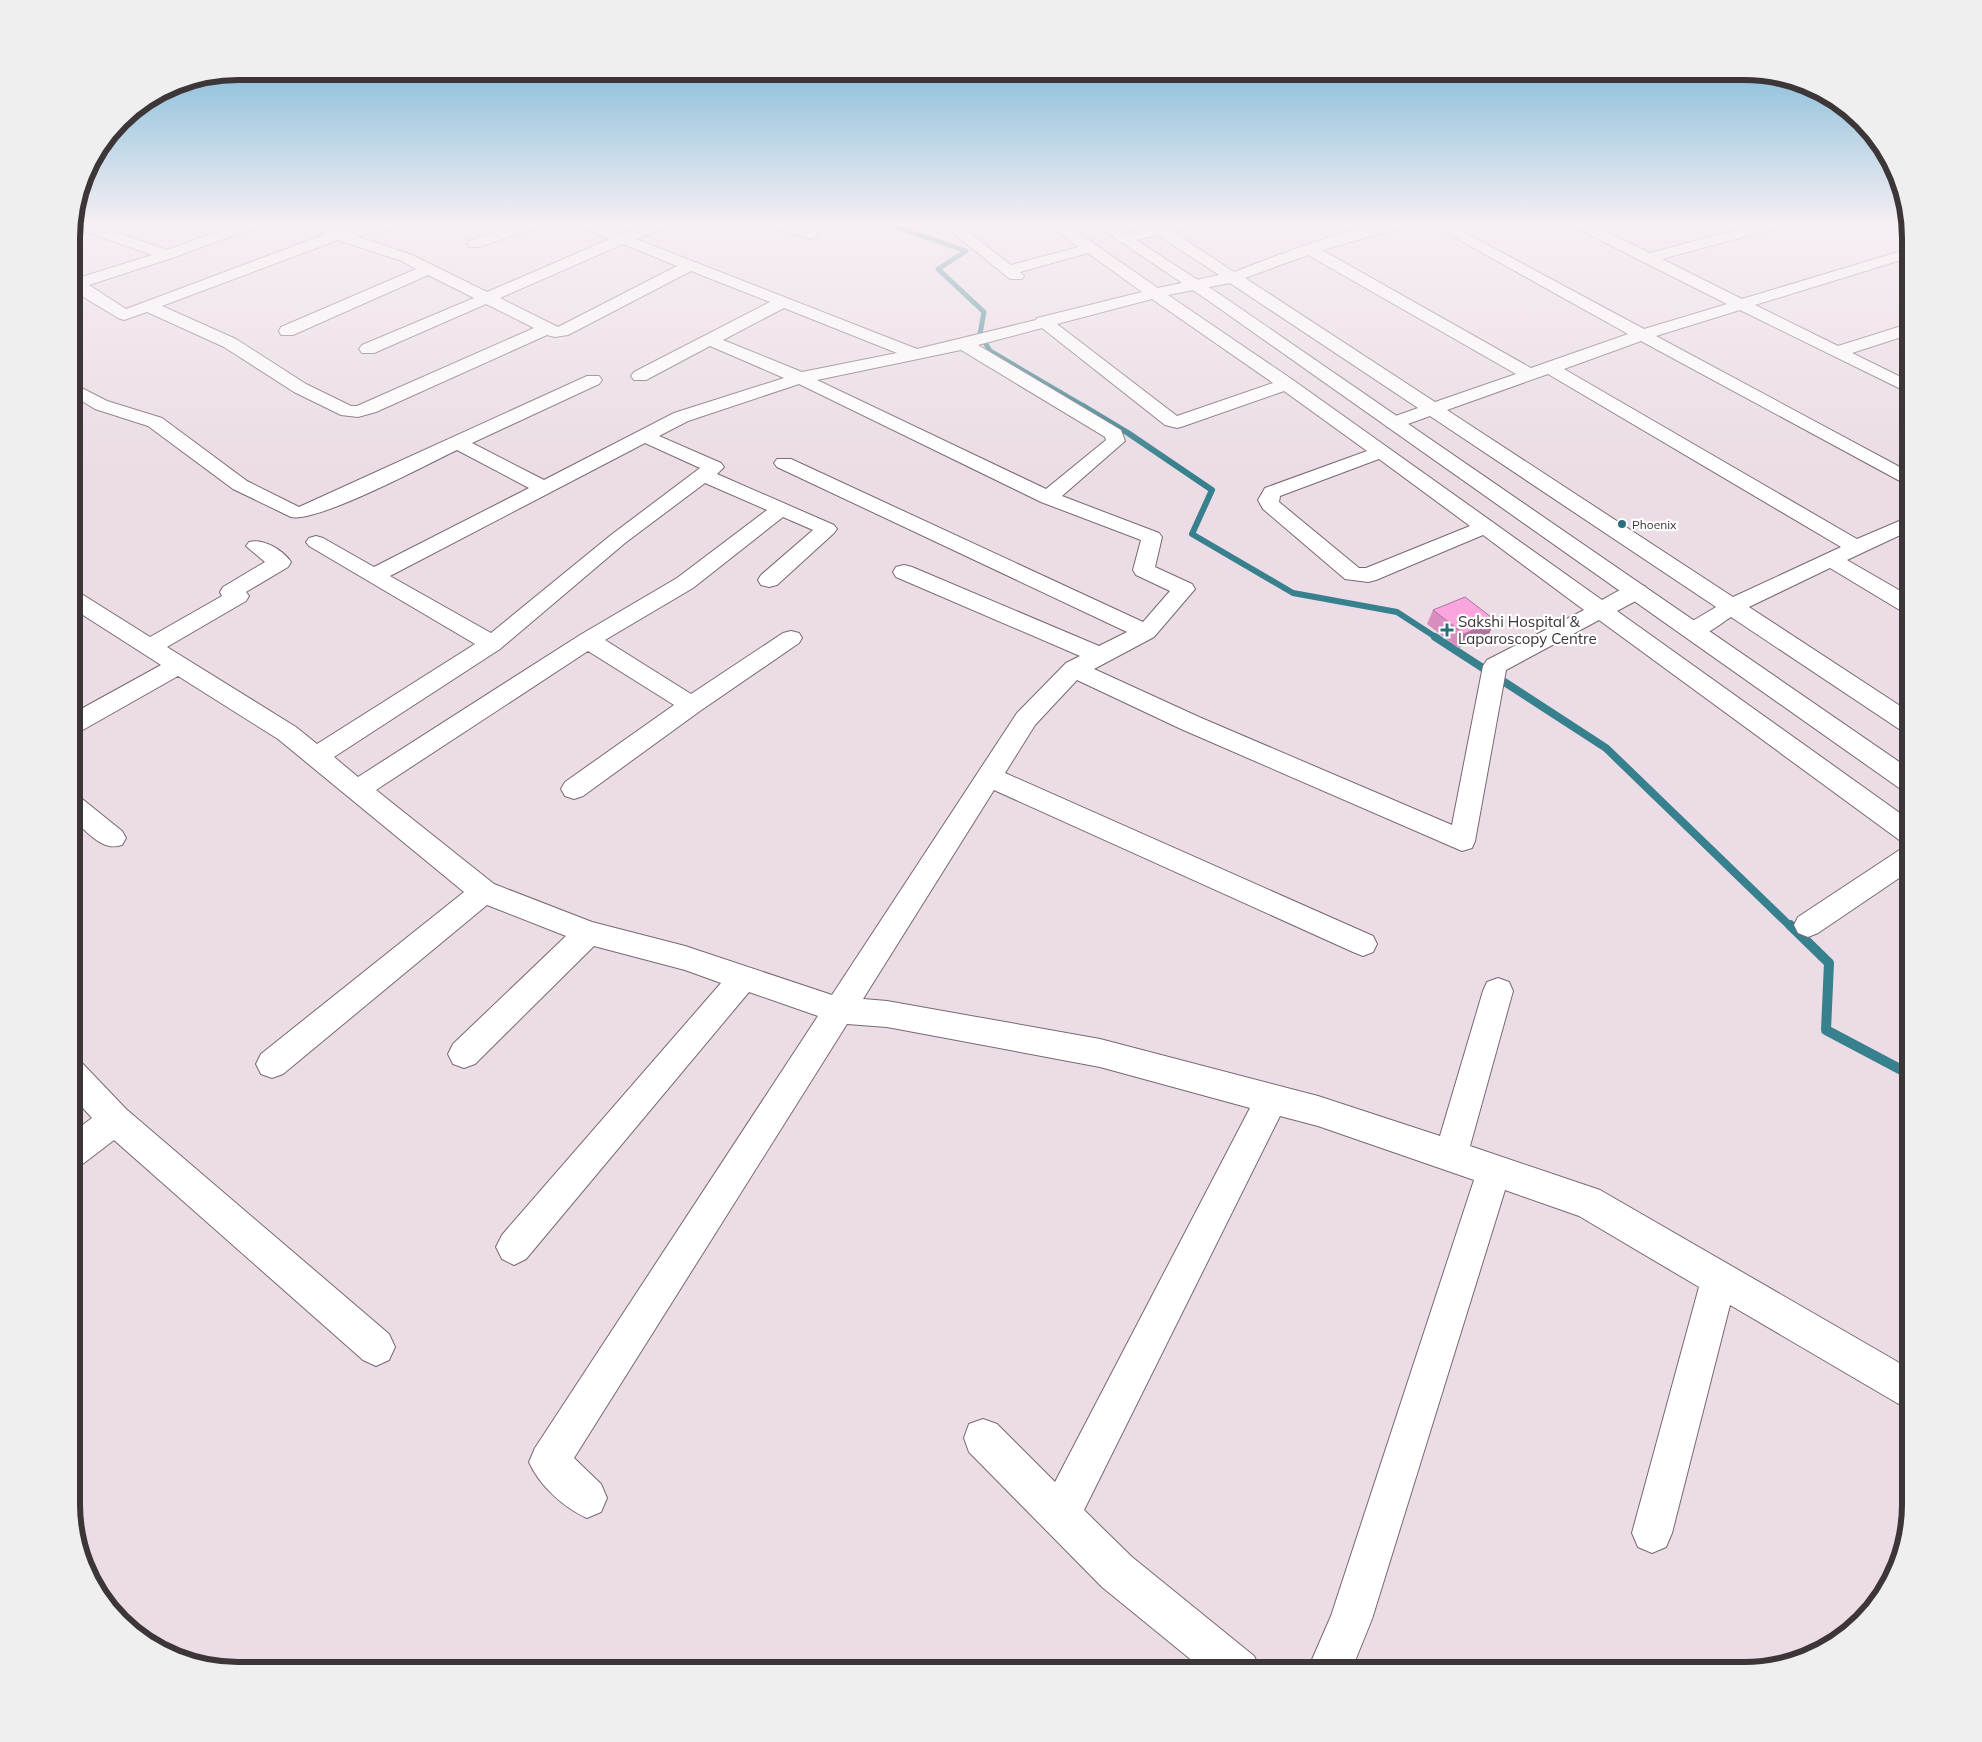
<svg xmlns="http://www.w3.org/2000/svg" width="1982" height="1742" viewBox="0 0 1982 1742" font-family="Mulish,sans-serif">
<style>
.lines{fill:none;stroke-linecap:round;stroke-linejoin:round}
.stream-far3{stroke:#37808d;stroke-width:5}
.stream-far2{stroke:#37808d;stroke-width:6}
.stream-far1{stroke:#37808d;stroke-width:8}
.stream{stroke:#37808d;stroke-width:10}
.minor-casing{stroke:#776971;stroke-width:2}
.major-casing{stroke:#776971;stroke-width:2}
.minor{fill:#fff;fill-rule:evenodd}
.major{fill:#fff;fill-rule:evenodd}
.wall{fill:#d78ebe}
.shaded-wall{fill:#af749b}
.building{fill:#faa5dd;stroke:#af749b}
.poi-dot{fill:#29707c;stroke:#fff;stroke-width:2}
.labels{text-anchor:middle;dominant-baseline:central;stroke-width:4.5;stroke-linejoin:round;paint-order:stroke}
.far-poi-label{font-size:12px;fill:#3c3639;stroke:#fff;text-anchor:start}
.poi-label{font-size:15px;fill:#3c3639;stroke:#fff;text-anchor:start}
.rim{fill:none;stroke:#3c3639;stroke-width:6}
</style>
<rect width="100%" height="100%" fill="#ebdce5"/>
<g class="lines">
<polyline class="stream-far3" points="891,223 894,226 966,251 938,269 984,312 980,334 990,351 1085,407"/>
<polyline class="stream-far2" points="1083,406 1128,433 1212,490 1192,534 1293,593 1397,612 1437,638"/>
<polyline class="stream-far1" points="1435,637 1606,748 1791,927"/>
<polyline class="stream" points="1790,925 1829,963 1826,1030 1911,1075"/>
<defs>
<g id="minor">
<path d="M73 223H88L167 250 241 223H261L259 226 172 258 89 285 126 309 326 234 309 223H327L340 230 380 223H411L404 227 356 236 412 255 487 292 610 239 577 226 575 223H595L623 234 652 223H672L670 226 636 239 917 349 1036 320 1037 318 1142 292 1088 253 1020 272 1024 276 1022 279H1010L941 223H957L1011 265 1078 247 1047 223H1064L1158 288 1219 275 1158 235 1124 243 1119 242 1117 239 1119 236 1148 228 1143 223 1163 225 1194 223 1192 226 1172 231 1234 272C1287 252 1354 223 1410 223L1408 226 1322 250 1531 368 1628 334 1429 223H1447L1644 329 1727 304 1572 226 1570 223H1588L1650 253 1763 223H1786L1784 226 1662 259 1742 299 1911 248V257L1755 305 1838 346 1911 323V334L1852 353 1911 382V394L1740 310 1656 336 1911 473V487L1641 341 1564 369 1857 539 1911 516V530L1847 560 1911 597V614L1903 612 1830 568 1749 607 1911 713V734L1902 731 1731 617C1717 626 1701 641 1684 636L1681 631 1684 626 1716 607 1430 416 1394 429 1387 427 1385 423 1387 419 1418 408 1230 283 1168 295 1293 380 1602 600C1615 593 1629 582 1645 586L1648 591 1645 596 1617 611 1911 821V845L1902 842 1599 620 1506 670 1475 841 1472 848 1462 851 1181 729 1077 680 1035 725 1005 773 1373 936 1377 944 1373 952 1363 956 1353 952 994 790 863 999 887 1001 1100 1039 1318 1096 1440 1136 1483 991 1487 982 1498 978 1509 982 1513 991 1470 1146 1600 1190 1910 1369V1409L1897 1403 1730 1305 1672 1533 1666 1547 1652 1553 1638 1547 1632 1533 1699 1287 1579 1216 1505 1190 1372 1619 1351 1671H1307L1331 1616 1474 1180 1318 1126 1280 1116 1084 1510 1132 1557 1254 1656 1261 1671H1205L1102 1587 969 1452 964 1438 969 1424 983 1419 997 1424 1055 1482 1250 1108 1100 1067 887 1027 847 1024 574 1458 601 1484 607 1498 601 1512 587 1518C564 1508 539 1485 529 1462L535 1448 818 1016 749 992 526 1259 514 1265 502 1259 496 1247 502 1235 721 983 685 970 594 946 475 1064 464 1068 453 1064 448 1054 453 1044 566 936 487 905 283 1074 272 1078 261 1074 256 1064 261 1054 464 892 278 739 178 676 81 731 72 734V714L161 665 72 608V591L80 593 150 637 222 596 220 592 223 587 265 562 246 546 249 542C263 538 283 550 291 562L288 567 246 592 249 596 246 601 167 647 296 727 317 744 475 644 309 546 306 542 309 538 316 536 323 538 374 567 529 488 457 450C426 465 317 523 291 517L233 489 148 426 95 409 72 395V383L107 401 162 418 247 481 299 507 587 376H599L602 380 599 384 472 443 544 480 674 413 784 378 710 346 646 380H634L631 376 634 372 770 302 691 271 568 335 555 337 547 335 376 412 358 417 341 415 294 392 224 347 147 312 124 320 118 318 72 290V280L152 255 72 227ZM338 240 402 261 416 269 281 327 279 331 281 335H293L428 275 474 298 362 345 359 349 362 353H374L486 304 534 328 357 406H351L306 384 236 339 162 306ZM623 244 677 266 558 327 500 298ZM1308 255 1516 374 1435 402 1245 278ZM1152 299 1273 383 1177 416 1057 324ZM784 308 897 353 802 372 723 340ZM1042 328 1165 425 1177 428 1184 426 1284 391 1367 451 1265 488 1258 500 1263 509 1345 579 1368 582 1376 580 1483 535 1584 610 1487 660 1483 666 1452 825 1199 717 1094 669 1154 637 1195 589 1192 584 1155 567 1162 537 1159 533 1062 496 1125 441 1121 430 978 345ZM961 350 1105 437 1106 440 1046 489 817 380ZM1548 374 1841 547 1733 597 1447 410ZM799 384 1041 502 1141 540 1133 570 1136 575 1170 591 1143 622 791 459H777L774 463 777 467 1127 632 1099 646 912 567 904 565 896 567 893 572 896 577 1080 656 1066 663 1017 713 832 995 685 946 592 922 494 884 376 790 588 651 674 705 565 782 561 789 565 796 574 799 583 796 700 711 799 643 802 638 799 633 791 631 783 633 691 694 605 640 693 588 783 517 813 530 761 575 758 580 761 585 769 587 777 585 834 533 837 529 834 525 717 474 724 467 721 463 659 436 688 421ZM645 443 700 468 611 535 491 633 390 576ZM1379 459 1470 526 1366 568H1359L1279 502 1280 496ZM705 483 767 510 677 578 580 635 358 777 334 757 500 649 625 543Z"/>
<polygon points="522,223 543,223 541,226 479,247 469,247 467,244 469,241"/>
<polygon points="770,223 791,223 816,232 818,235 811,239 772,226"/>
<polygon points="1882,223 1908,224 1910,233 1884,226"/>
<path d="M72 795 81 798 122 831 126 838 122 845C102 852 87 831 72 819Z"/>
<polygon points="1911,846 1911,870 1818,933 1808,937 1798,933 1794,925 1798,917 1901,849"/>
<polygon points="72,1060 83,1064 126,1109 389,1334 395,1347 389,1360 376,1366 363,1360 114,1140 84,1163 72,1168 72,1133 92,1118 72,1096"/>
</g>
<polygon id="major" points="1093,223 1110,223 1221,295 1911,770 1911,792 1902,790 1209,301"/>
</defs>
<use href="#minor" class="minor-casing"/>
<use href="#major" class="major-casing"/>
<use href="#minor" class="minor"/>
<use href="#major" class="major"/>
</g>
<polygon class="wall" points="1433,610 1495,620 1489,634 1458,648 1427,624"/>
<polygon class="shaded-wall" points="1495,620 1489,634 1458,648 1464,634"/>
<polygon class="building" points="1465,597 1495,620 1464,634 1433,610"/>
<linearGradient id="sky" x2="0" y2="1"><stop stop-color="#60acd2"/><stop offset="0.48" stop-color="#f6eff3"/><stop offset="1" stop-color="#f6eff3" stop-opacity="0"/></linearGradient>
<rect width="1982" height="467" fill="url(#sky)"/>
<g class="poi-dot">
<circle cx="1622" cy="524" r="5"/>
<path d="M1444.5 622.5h5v5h5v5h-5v5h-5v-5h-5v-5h5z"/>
</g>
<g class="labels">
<g class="far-poi-label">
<text x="1632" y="524">Phoenix</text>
</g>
<g class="poi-label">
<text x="1458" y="621">Sakshi Hospital &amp;<tspan x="1458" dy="17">Laparoscopy Centre</tspan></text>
</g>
</g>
<path d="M0 0H1982V1742H0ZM238 80H1744A158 158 0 0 1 1902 238V1504A158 158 0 0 1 1744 1662H238A158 158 0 0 1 80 1504V238A158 158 0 0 1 238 80Z" fill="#efefef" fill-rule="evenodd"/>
<path class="rim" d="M238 80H1744A158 158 0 0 1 1902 238V1504A158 158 0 0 1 1744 1662H238A158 158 0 0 1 80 1504V238A158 158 0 0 1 238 80Z"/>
</svg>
